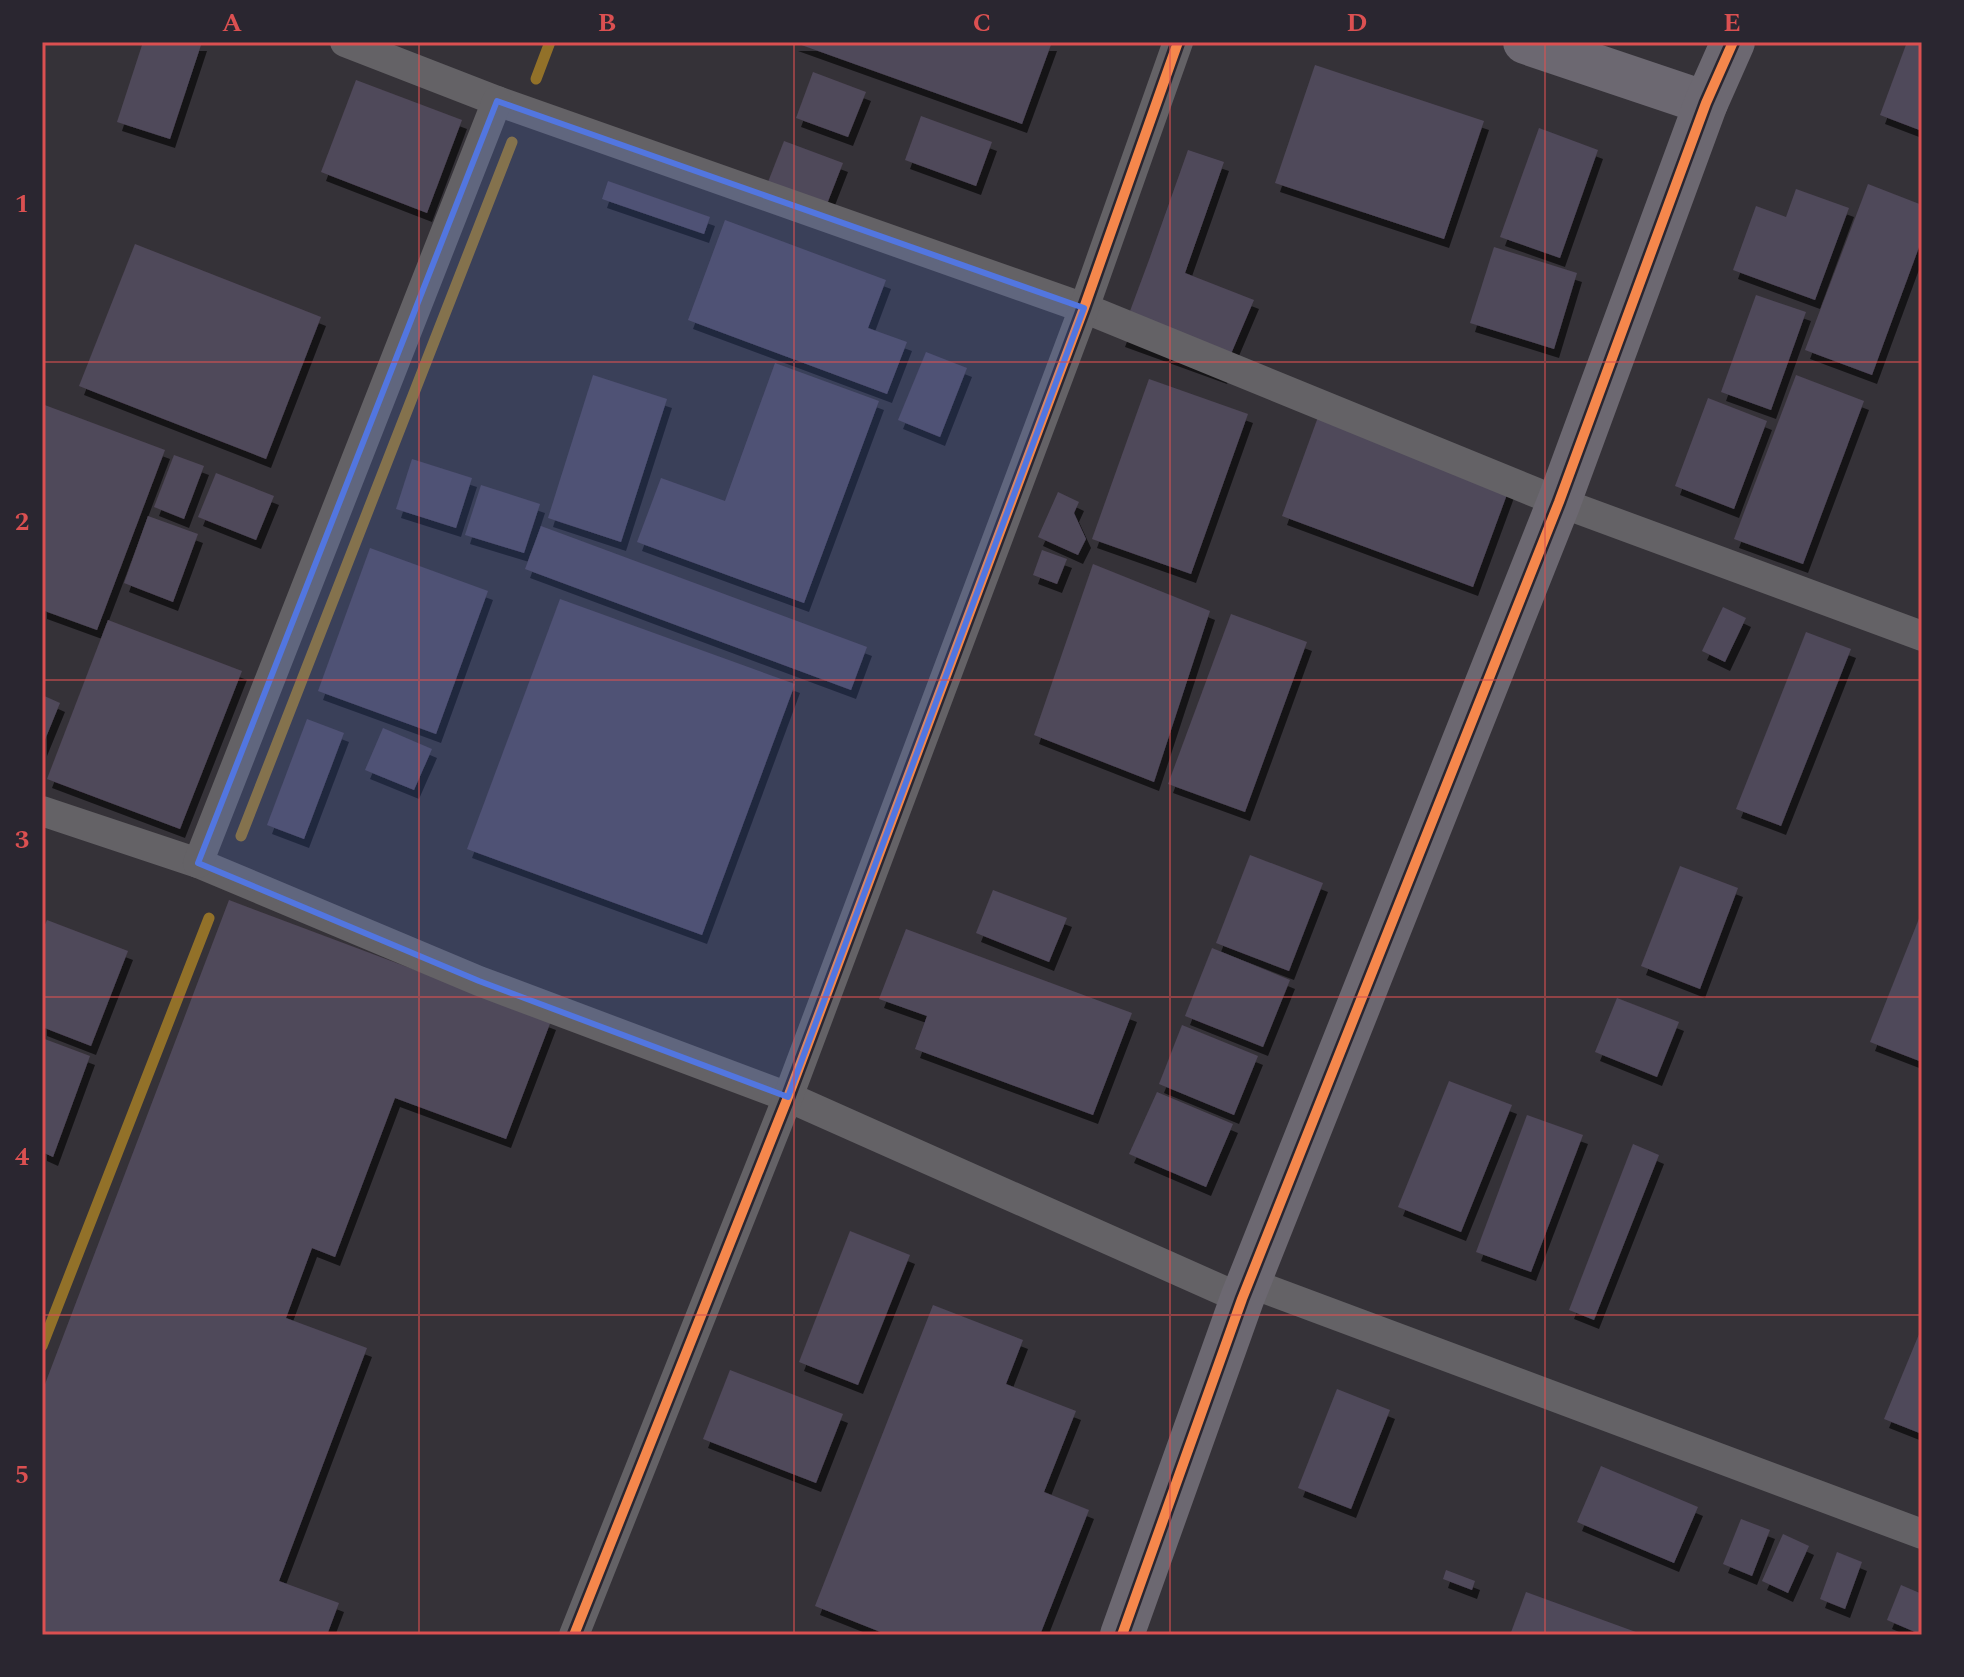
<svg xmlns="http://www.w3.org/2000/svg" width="1964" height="1677" viewBox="0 0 1964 1677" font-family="Spectral,serif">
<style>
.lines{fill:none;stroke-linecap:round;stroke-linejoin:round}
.stream{stroke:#927129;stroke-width:11}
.building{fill:#50485a;filter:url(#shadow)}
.street{stroke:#646266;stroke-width:30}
.secondary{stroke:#6c6871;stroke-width:44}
.cycleway-casing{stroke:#2a2630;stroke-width:15}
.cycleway{stroke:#f5874c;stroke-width:10}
.marked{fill:#5276e0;fill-opacity:0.2;stroke:#5276e0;stroke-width:6;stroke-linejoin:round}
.grid{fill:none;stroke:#db5051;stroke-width:2;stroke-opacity:0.55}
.neatline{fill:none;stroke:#db5051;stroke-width:3}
.grid-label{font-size:26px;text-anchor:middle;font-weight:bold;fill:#db5051}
</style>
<defs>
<filter id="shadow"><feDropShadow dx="5" dy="9" stdDeviation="0" flood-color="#0009"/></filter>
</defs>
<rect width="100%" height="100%" fill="#353238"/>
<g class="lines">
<g class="stream">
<polyline points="536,79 550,42"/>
<polyline points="241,836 512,142"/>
<polyline points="42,1346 209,918"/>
</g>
</g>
<g class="building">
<polygon points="143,42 202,42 170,139 117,122"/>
<polygon points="793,42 1052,42 1022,124"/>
<polygon points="1907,42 1922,42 1922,131 1880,115"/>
<polygon points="1315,65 1484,121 1444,239 1275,183"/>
<polygon points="813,72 866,92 848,137 796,118"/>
<polygon points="356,80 462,120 427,213 321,172"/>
<polygon points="921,116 992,142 976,186 905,160"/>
<polygon points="1539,128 1598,150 1560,258 1500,237"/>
<polygon points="784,141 843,163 827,204 768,182"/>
<polygon points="1188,150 1224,162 1185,273 1254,300 1222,375 1120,338 1149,260"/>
<polygon points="608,181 710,217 704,234 602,199"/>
<polygon points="1868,184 1922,205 1922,239 1872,375 1805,350"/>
<polygon points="1796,189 1849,208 1815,300 1733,270 1756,206 1786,217"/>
<polygon points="725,220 886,280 868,328 907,342 887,394 688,320"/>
<polygon points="135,244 321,317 266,459 79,386"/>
<polygon points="1494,247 1577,273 1554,349 1470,323"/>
<polygon points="1756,295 1806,312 1771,410 1721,392"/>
<polygon points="926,352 967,368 940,437 898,420"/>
<polygon points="775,363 879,401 804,603 637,542 661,478 725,501"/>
<polygon points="593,375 667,399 621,542 548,518"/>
<polygon points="1796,375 1864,401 1803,564 1734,539"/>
<polygon points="1149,379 1248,414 1191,574 1092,539"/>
<polygon points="1708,398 1767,421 1734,509 1675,486"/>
<polygon points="42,404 165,450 97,630 42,610"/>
<polygon points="1318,417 1509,489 1473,587 1282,516"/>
<polygon points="174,455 204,466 184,519 154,507"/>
<polygon points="412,459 472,478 456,528 396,509"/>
<polygon points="216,473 274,496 256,540 198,517"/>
<polygon points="481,485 540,504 524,553 465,535"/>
<polygon points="1058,492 1079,502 1074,513 1086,539 1078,555 1038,537"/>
<polygon points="148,516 198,534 173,602 124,583"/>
<polygon points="541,526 867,647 851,690 525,569"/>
<polygon points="370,548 488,591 436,734 318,691"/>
<polygon points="1042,550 1067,559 1057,584 1033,575"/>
<polygon points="1093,564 1210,611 1154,782 1034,735"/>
<polygon points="560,599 795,684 702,935 467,849"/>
<polygon points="1723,607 1746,618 1725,662 1702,651"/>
<polygon points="1231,614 1307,642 1245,812 1168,784"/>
<polygon points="108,620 242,671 180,829 47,779"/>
<polygon points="1806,632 1851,649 1781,826 1736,809"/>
<polygon points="42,695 60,703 42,747"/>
<polygon points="307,719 344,733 304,839 267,825"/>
<polygon points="383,728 432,749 414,790 365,770"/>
<polygon points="1250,855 1323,883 1289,971 1216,943"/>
<polygon points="1680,866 1738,888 1700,989 1641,966"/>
<polygon points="993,890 1067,918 1049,962 976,933"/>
<polygon points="229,900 551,1021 506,1139 395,1098 335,1257 312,1248 286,1318 367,1348 279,1581 339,1603 327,1635 42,1635 42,1392"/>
<polygon points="1922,911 1922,1062 1870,1042"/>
<polygon points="47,920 128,951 91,1046 42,1027 42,931"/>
<polygon points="906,929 1132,1013 1093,1115 915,1049 927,1016 879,999"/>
<polygon points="1212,948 1290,980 1263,1047 1185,1016"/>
<polygon points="1617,998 1679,1022 1657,1077 1595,1052"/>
<polygon points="1182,1025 1258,1056 1234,1115 1159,1084"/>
<polygon points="42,1038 90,1056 53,1157 42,1152"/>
<polygon points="1449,1081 1512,1105 1461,1232 1398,1207"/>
<polygon points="1157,1092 1233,1124 1206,1187 1129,1154"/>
<polygon points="1527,1115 1583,1135 1531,1272 1476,1252"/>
<polygon points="1633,1144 1659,1155 1594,1320 1569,1310"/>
<polygon points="850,1231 910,1255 858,1385 799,1362"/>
<polygon points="933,1305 1023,1340 1006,1384 1076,1411 1044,1492 1089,1510 1040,1635 888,1635 815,1606"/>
<polygon points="1922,1327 1922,1434 1884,1419"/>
<polygon points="730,1370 843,1414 816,1483 703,1439"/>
<polygon points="1337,1389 1390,1410 1351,1509 1298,1488"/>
<polygon points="1601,1466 1698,1507 1674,1563 1577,1522"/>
<polygon points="1741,1519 1770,1530 1752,1576 1723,1564"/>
<polygon points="1783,1534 1809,1546 1788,1593 1762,1581"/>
<polygon points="1837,1552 1862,1562 1845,1609 1820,1599"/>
<polygon points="1446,1570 1475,1581 1472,1590 1443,1579"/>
<polygon points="1901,1585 1922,1594 1922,1635 1887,1620"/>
<polygon points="1526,1592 1644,1635 1510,1635"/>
</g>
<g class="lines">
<g class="street">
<polyline points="345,42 497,101 1084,308 1559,502 1922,636"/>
<polyline points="42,811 198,863 479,981 788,1097 1242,1299"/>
<polyline points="198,863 497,101"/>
<polyline points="1250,1283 1922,1534"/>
<polyline points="574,1635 788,1097 1084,308 1178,42"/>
</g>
<g class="secondary">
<polyline points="1525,42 1706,103"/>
<polyline points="1122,1635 1242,1299 1559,502 1706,103 1733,42"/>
</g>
<defs>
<g id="cycleway">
<polyline points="574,1635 788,1097 1084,308 1178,42"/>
<polyline points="1122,1635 1242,1299 1559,502 1706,103 1733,42"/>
</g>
</defs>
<use href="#cycleway" class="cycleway-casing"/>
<use href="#cycleway" class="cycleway"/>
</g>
<path class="marked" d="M497 101 1084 308 788 1097 479 981 198 863Z"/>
<path class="grid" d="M419 42V1635M794 42V1635M1170 42V1635M1545 42V1635M42 362H1922M42 680H1922M42 997H1922M42 1315H1922"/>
<rect width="1964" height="1677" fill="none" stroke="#2a2630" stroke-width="88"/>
<rect x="44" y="44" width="1876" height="1589" class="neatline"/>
<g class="grid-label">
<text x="232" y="31">A</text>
<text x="607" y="31">B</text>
<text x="982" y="31">C</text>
<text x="1357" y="31">D</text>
<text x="1732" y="31">E</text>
<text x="22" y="212">1</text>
<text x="22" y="530">2</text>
<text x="22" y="848">3</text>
<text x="22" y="1165">4</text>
<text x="22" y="1483">5</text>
</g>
</svg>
